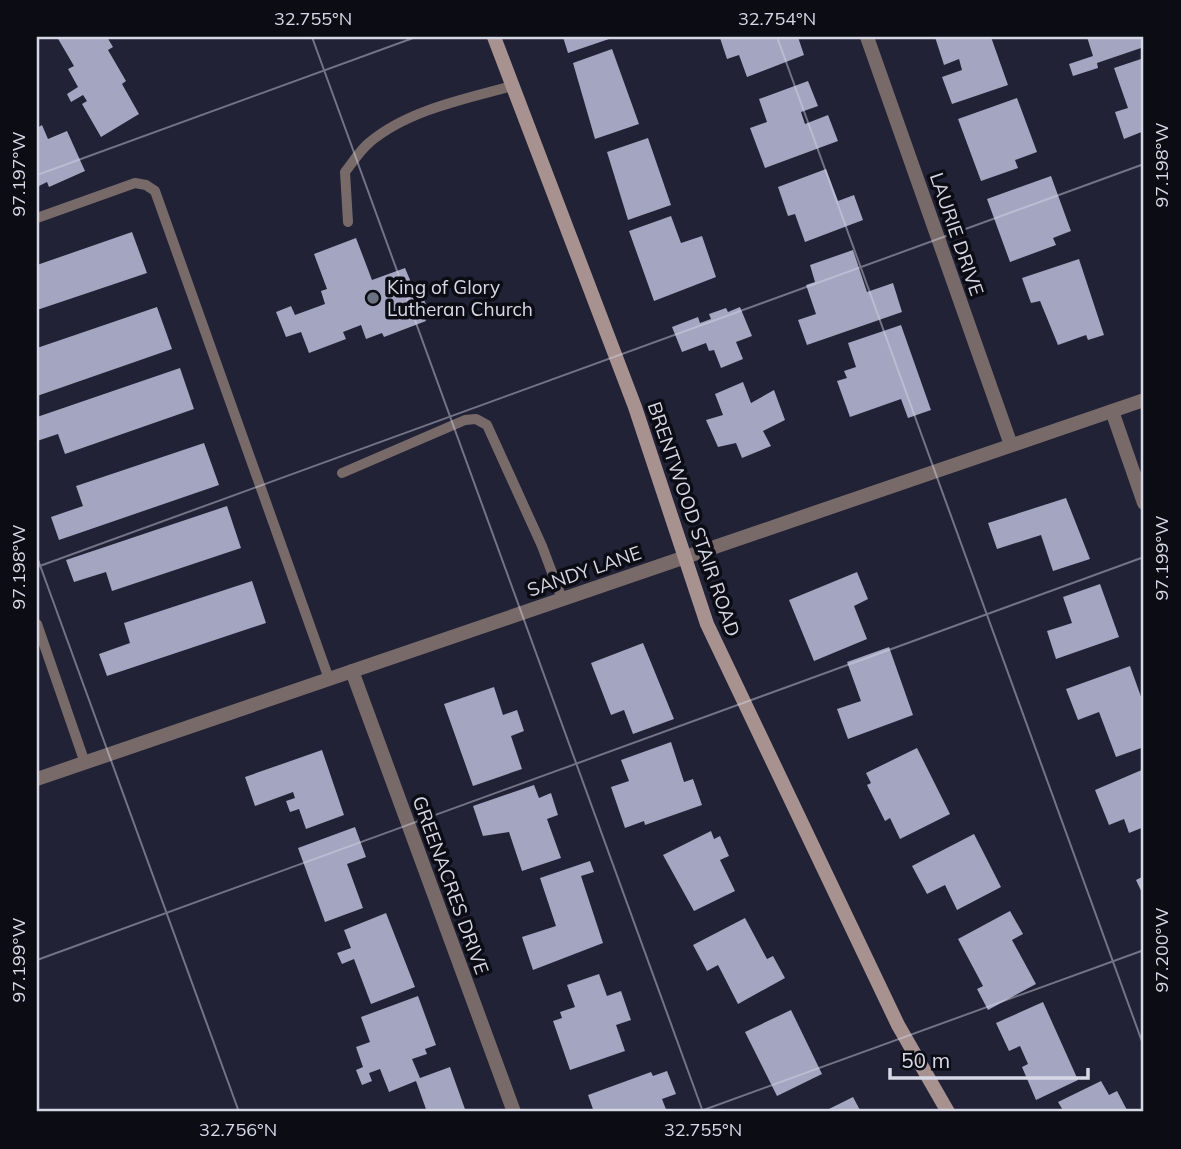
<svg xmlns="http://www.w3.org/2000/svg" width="1181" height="1149" viewBox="0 0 1181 1149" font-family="Mulish,sans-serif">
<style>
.building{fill:#a4a5c0}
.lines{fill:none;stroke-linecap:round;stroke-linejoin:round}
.service{stroke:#786a69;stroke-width:10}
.minor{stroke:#786a69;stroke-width:14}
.tertiary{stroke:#786a69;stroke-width:14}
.secondary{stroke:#a89290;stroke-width:14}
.ticks{fill:none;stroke:#d7d8e6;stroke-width:2;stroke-opacity:0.45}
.worship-dot{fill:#6b7280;stroke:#0c0c15;stroke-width:2.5}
.labels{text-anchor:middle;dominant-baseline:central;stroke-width:7;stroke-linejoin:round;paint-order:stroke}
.street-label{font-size:19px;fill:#d7d8e6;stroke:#0c0c15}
.poi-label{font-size:19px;fill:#d7d8e6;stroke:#0c0c15;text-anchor:start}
.neatline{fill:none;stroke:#d7d8e6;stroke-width:2.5}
.ticks-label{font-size:18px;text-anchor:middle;fill:#d7d8e6}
</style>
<rect width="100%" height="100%" fill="#212236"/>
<g class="building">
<polygon points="57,37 107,37 113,47 108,50 126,81 122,84 139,114 101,137 82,104 87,101 83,95 71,102 67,94 78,87 68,69 74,66"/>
<polygon points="563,37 608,37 609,39 568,53"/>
<polygon points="798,37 804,55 747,77 739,55 727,59 720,38"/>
<polygon points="935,37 991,37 1008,85 952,104 942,77 962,70 959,59 944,65"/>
<polygon points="1087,37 1144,37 1144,47 1097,63 1098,68 1073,76 1069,64 1093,56"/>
<polygon points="612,49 639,124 595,139 573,63"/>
<polygon points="1144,58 1144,131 1124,139 1115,112 1128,108 1114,68"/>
<polygon points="808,81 818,106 801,112 805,124 828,115 838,141 765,168 750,128 767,122 759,99"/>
<polygon points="1017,98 1037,152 1015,160 1018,168 981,181 958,119"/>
<polygon points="42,125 48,139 67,131 85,171 49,187 47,182 37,187 37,128"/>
<polygon points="648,138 671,205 628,220 607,152"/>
<polygon points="826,169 838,201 854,195 863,220 805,242 795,214 788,216 778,187"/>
<polygon points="1051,176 1071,231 1053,238 1056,245 1010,262 987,199"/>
<polygon points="671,216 681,243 702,236 716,277 654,301 629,231"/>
<polygon points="132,232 147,273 37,310 37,265"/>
<polygon points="356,238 372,280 405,268 413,287 418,285 427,307 421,309 426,321 384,337 382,333 366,339 361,325 343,332 346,339 309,353 301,332 286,337 276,312 291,306 295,315 325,304 321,291 327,289 314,254"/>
<polygon points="853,250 867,292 893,283 902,312 807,345 798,320 816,314 806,285 815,282 810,265"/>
<polygon points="1079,259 1104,335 1088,340 1086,335 1058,345 1040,301 1031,303 1022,278"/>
<polygon points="157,307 172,349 37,396 37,348"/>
<polygon points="740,307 752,336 736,342 743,359 721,368 714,350 709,351 706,343 682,352 672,327 698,317 700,323 711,319 709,314 726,308 728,312"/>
<polygon points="901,325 931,410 908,418 901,399 850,417 837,381 847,378 844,371 856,367 848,343"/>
<polygon points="180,368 194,409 65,454 58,434 37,441 37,417"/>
<polygon points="743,382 751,403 774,390 785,420 763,431 771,446 742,458 736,443 718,447 706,420 723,415 715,394"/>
<polygon points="204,443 219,485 59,540 51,517 83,506 76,486"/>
<polygon points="1066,498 1090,559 1053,571 1041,535 997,549 988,523"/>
<polygon points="227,506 241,548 112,591 106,572 74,582 66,560"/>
<polygon points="857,572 868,599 854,606 867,639 814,661 789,600"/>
<polygon points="252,581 266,623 107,676 99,654 130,643 124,623"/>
<polygon points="1100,584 1119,637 1056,659 1047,631 1072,623 1063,597"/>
<polygon points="643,643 674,719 633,734 624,710 611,715 591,663"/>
<polygon points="889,647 913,715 848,739 837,709 861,701 847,662"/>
<polygon points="1130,666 1144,705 1144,747 1116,757 1099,712 1078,720 1066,689"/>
<polygon points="494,687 503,715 517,710 524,731 511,736 522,769 473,786 444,704"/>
<polygon points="671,742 684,782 693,779 702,805 645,825 644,821 625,828 611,787 629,781 621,760"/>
<polygon points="917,748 950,814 900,839 890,818 885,821 867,785 871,783 866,773"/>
<polygon points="322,750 344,815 306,829 299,809 290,812 286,801 295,798 293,792 255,806 245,777"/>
<polygon points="1144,769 1144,827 1129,833 1124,819 1109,825 1095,790"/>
<polygon points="534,785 539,798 551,793 558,815 547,819 561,858 522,871 509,832 483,836 473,806"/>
<polygon points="355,827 366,857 347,864 363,908 325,922 298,848"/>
<polygon points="711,831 714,839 720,836 729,856 720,860 735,891 694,911 663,855"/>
<polygon points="974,834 1001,887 957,910 945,885 927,894 912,866"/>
<polygon points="590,861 594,872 581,876 603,943 533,970 522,937 556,926 540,878"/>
<polygon points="1144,876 1144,897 1136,880"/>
<polygon points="1010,911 1023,934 1012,940 1036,984 988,1010 977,989 983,986 958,939"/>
<polygon points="386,913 415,987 371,1004 354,959 342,964 337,953 351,948 344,930"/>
<polygon points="745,918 767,959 773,956 785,978 738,1004 718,965 707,971 693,945"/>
<polygon points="599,974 607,996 621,991 631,1020 616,1025 625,1051 570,1070 553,1021 562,1018 560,1012 575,1007 567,985"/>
<polygon points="418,996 436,1045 425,1049 427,1054 412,1059 420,1078 450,1067 466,1112 427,1112 416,1081 389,1092 380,1069 369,1073 372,1081 362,1085 356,1070 363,1067 356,1047 370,1042 361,1017"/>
<polygon points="1043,1002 1078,1080 1036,1100 1022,1067 1028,1064 1020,1046 1009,1051 996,1023"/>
<polygon points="791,1010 822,1074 777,1096 745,1032"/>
<polygon points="667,1071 676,1094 662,1099 667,1112 594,1112 588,1095 651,1072 653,1076"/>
<polygon points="1101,1081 1109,1095 1117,1091 1128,1112 1064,1112 1058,1102"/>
<polygon points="853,1097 861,1112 823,1112"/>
</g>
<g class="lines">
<g class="service">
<polyline points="37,218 135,183 146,185 155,191 329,679"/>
<path d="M348 222 345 172C353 162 360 150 370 142 408 110 465 99 512 86"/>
<polyline points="342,473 465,420 476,419 487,425 542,546 562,599"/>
<polyline points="37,624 85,763"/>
</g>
<g class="minor">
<polyline points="867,37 1011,445"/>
<polyline points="1112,411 1144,503"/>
<polyline points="352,671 514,1112"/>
</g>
<polyline class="tertiary" points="37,779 1144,400"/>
<polyline class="secondary" points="494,37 635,407 707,624 898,1025 948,1112"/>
</g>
<path class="ticks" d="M312 37 703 1112M777 37 1144 1047M37 175 416 37M37 557 239 1112M37 567 1144 164M37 960 1144 557M698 1112 1144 950"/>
<circle class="worship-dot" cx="373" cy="298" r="7"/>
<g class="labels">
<g class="street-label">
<text transform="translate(957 234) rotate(71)">LAURIE DRIVE</text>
<text transform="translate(694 519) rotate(71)">BRENTWOOD STAIR ROAD</text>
<text transform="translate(584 571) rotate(-19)">SANDY LANE</text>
<text transform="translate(451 885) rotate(70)">GREENACRES DRIVE</text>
</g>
<g class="poi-label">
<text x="387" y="287">King of Glory<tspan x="387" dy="22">Lutheran Church</tspan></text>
</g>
</g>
<rect width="1181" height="1149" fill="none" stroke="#0c0c15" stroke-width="77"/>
<path d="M890 1068v10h198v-10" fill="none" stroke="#d7d8e6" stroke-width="3.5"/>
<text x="901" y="1068" font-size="21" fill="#d7d8e6" stroke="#0c0c15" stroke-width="5" paint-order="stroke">50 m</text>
<rect x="38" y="38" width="1104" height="1072" class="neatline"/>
<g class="ticks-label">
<text x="313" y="25">32.755°N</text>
<text x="777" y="25">32.754°N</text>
<text transform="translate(1162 165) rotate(-90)" y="6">97.198°W</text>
<text transform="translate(19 174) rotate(-90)" y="6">97.197°W</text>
<text transform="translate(1162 558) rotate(-90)" y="6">97.199°W</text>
<text transform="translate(19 567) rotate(-90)" y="6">97.198°W</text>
<text transform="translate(1162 950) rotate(-90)" y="6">97.200°W</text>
<text transform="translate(19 960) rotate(-90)" y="6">97.199°W</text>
<text x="238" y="1136">32.756°N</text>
<text x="703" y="1136">32.755°N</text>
</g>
</svg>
